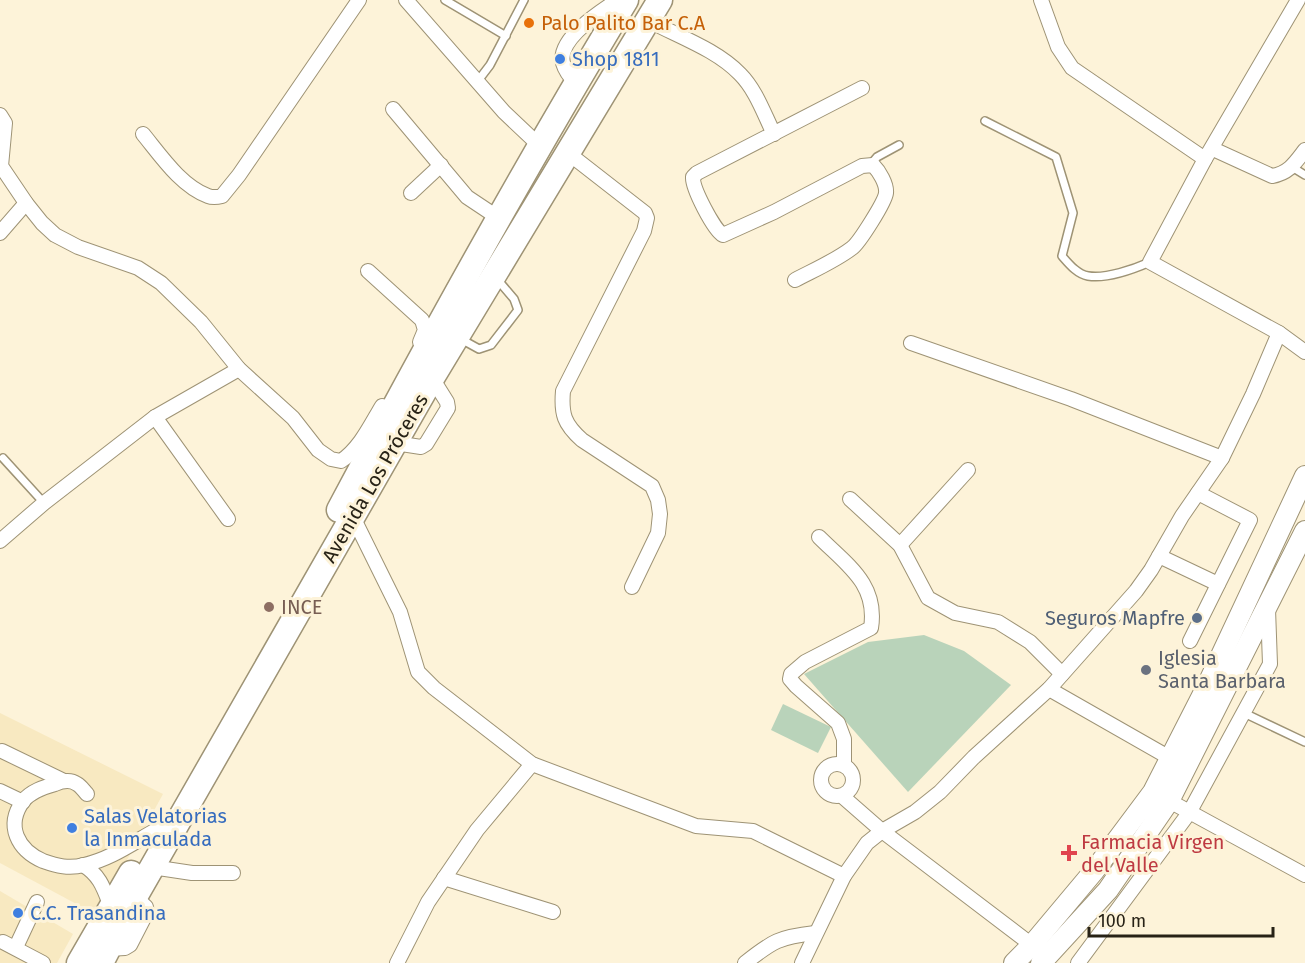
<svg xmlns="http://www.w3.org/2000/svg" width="1305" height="963" viewBox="0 0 1305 963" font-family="'Fira Sans',sans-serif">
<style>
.built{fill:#f8e9c1}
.park{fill:#b9d3ba}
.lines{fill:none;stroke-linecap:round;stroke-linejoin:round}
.lane-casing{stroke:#9e9375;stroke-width:10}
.street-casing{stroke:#9e9375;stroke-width:16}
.secondary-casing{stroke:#9e9375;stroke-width:22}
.highway-casing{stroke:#9e9375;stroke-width:27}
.lane{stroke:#fff;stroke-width:7}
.street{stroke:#fff;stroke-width:14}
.secondary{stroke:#fff;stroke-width:20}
.highway{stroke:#fff;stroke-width:24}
.food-dot{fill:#e8710a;stroke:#fdf3d9;stroke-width:2}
.shop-dot{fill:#3f7fe0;stroke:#fdf3d9;stroke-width:2}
.education-dot{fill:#8d6e63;stroke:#fdf3d9;stroke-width:2}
.service-dot{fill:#5c6f8a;stroke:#fdf3d9;stroke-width:2}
.worship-dot{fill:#6b7280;stroke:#fdf3d9;stroke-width:2}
.health-dot{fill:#e0444e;stroke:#fdf3d9;stroke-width:2}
.labels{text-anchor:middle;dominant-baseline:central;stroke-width:6;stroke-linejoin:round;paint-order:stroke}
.food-label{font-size:20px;fill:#c56008;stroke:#fdf3d9;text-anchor:start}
.shop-label{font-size:20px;fill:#366cbe;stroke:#fdf3d9;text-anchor:start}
.street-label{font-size:20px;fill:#272216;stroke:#fdf3d9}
.education-label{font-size:20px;fill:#785e54;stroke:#fdf3d9;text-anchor:start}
.service-label{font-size:20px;fill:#4e5e75;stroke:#fdf3d9;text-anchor:end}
.worship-label{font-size:20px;fill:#5b616d;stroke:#fdf3d9;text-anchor:start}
.health-label{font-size:20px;fill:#be3a42;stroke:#fdf3d9;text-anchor:start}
</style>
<rect width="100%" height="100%" fill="#fdf3d9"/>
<g class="built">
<polygon points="0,713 163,794 97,915 0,863"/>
<polygon points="0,891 73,934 57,963 0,963"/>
</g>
<g class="park">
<polygon points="924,635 964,651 1011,685 908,792 804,674 868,642"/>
<polygon points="783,704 831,727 818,753 771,730"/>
</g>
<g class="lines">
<defs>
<g id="lane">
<polyline points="445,0 506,36"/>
<polyline points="477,82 490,65 524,0"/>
<path d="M985 121 1056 157 1073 213 1062 256C1069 264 1077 274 1088 276 1106 279 1134 269 1150 262"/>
<polyline points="871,164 877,157 899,145"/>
<polyline points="1292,167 1305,175"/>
<polyline points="459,338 479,349 491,345 518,310 514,299 497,279"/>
<polyline points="3,458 44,503"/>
<polyline points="1244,713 1305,742"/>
</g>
<g id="street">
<polyline points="406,0 504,112 541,147"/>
<polyline points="1041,0 1058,47 1072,68 1205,159"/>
<polyline points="1298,0 1205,159 1150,262 1279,333 1305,352"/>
<path d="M648 20C677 36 716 49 740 74 756 90 764 114 774 134"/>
<path d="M576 83C571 78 565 70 563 63 557 39 601 11 618 0"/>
<polyline points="393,109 467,197 497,217"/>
<path d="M0 115 5 123 1 166 26 203 42 223 55 235 78 247 138 268 161 283 201 322 239 369 293 418 318 450 331 459 341 461C360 448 370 426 382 406"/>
<path d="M143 134C161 156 181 186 208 196 213 198 218 197 222 196L239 175 359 0"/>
<path d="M1213 149 1272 176C1289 173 1295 163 1305 150"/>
<path d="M568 153 645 213 647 218 644 231 563 391C561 414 564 424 582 440L652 486 658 500 660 514 658 533 632 587"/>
<polyline points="411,193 441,165"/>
<polyline points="0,233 26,203"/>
<polyline points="368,271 422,320 425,330 420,342"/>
<path d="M795 280C814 270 835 261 852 248 859 243 885 202 886 193 887 184 879 171 873 165L862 166 774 212 723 235C714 230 692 188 693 177L697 173 862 88"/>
<polyline points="911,343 1071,399 1222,458"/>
<polyline points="155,417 228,519"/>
<polyline points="395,443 421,447 426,444 448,408 447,402 432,378"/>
<polyline points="850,499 900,545 928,598 955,613 998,622 1030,642 1062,674"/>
<polyline points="353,517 400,612 418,672 434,688 532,764 696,826 753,831 844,876"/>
<path d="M819 537C847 565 878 584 871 628L805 662 791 674 790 679 796 686 838 723 844 739V765"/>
<polyline points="0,541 44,503 155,417 239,369"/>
<polyline points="900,545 968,470"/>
<polyline points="1159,556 1218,584"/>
<polyline points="1190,641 1250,520 1198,493"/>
<polyline points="1049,689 1170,758"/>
<polyline points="2,751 64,781"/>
<circle cx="837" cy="780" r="16"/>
<polyline points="0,791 23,802"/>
<path d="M87 794C84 791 81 786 77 784 70 779 62 781 55 784 44 787 31 791 23 801 5 826 18 850 43 861 57 866 69 869 84 865 111 859 134 842 158 829"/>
<polyline points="842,796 882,831 1032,945"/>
<polyline points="1162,797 1305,875"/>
<path d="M83 865C100 875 104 889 111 907"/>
<polyline points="152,867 192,873 233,873"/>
<polyline points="444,878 553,912"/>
<polyline points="3,942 43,963"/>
<polyline points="16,947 37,902"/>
<polyline points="108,949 125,948 130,945 147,912 146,907 135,897"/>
<polyline points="397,963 428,902 477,830 532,764"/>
<path d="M745 963C773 941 779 937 815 933"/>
<polyline points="802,963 844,876 867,843 882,831 915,812 940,792 974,757 1049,689 1136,591 1151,570 1182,516 1222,458 1253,394 1279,333"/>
<polyline points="1078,963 1189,813 1270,664 1268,609"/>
</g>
<g id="secondary">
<polyline points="1014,963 1032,945 1094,871 1153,792 1205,690 1305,476"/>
<polyline points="1041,963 1108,890 1169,801 1305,531"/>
</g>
<g id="highway">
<path d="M339 510C431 337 525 167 626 0"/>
<polyline points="79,963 131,873"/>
<polyline points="101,963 135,897 432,378 660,0"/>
</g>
</defs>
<use href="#lane" class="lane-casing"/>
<use href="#street" class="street-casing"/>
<use href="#secondary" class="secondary-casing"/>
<use href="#highway" class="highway-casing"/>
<use href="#lane" class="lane"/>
<use href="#street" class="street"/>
<use href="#secondary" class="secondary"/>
<use href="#highway" class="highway"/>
</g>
<circle class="food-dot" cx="529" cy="23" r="6"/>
<g class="shop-dot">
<circle cx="560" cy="59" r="6"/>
<circle cx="72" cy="828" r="6"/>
<circle cx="18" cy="913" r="6"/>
</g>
<circle class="education-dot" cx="269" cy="607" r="6"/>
<circle class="service-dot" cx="1197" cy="618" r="6"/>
<circle class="worship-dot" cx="1146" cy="670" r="6"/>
<path class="health-dot" d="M1066 844h6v6h6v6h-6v6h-6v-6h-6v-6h6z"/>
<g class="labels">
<g class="food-label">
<text x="541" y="23">Palo Palito Bar C.A</text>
</g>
<g class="shop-label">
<text x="572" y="59">Shop 1811</text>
<text x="84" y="816">Salas Velatorias<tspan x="84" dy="23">la Inmaculada</tspan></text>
<text x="30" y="913">C.C. Trasandina</text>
</g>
<g class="street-label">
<text transform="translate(375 478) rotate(-60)">Avenida Los Próceres</text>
</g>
<g class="education-label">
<text x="281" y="607">INCE</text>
</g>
<g class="service-label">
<text x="1185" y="618">Seguros Mapfre</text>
</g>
<g class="worship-label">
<text x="1158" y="658">Iglesia<tspan x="1158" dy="23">Santa Barbara</tspan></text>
</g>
<g class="health-label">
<text x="1081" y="842">Farmacia Virgen<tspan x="1081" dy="23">del Valle</tspan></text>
</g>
</g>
<path d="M1089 927v9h184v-9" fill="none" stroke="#272216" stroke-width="3"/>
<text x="1098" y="927" font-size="18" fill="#272216" stroke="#fdf3d9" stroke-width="4.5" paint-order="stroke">100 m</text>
</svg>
